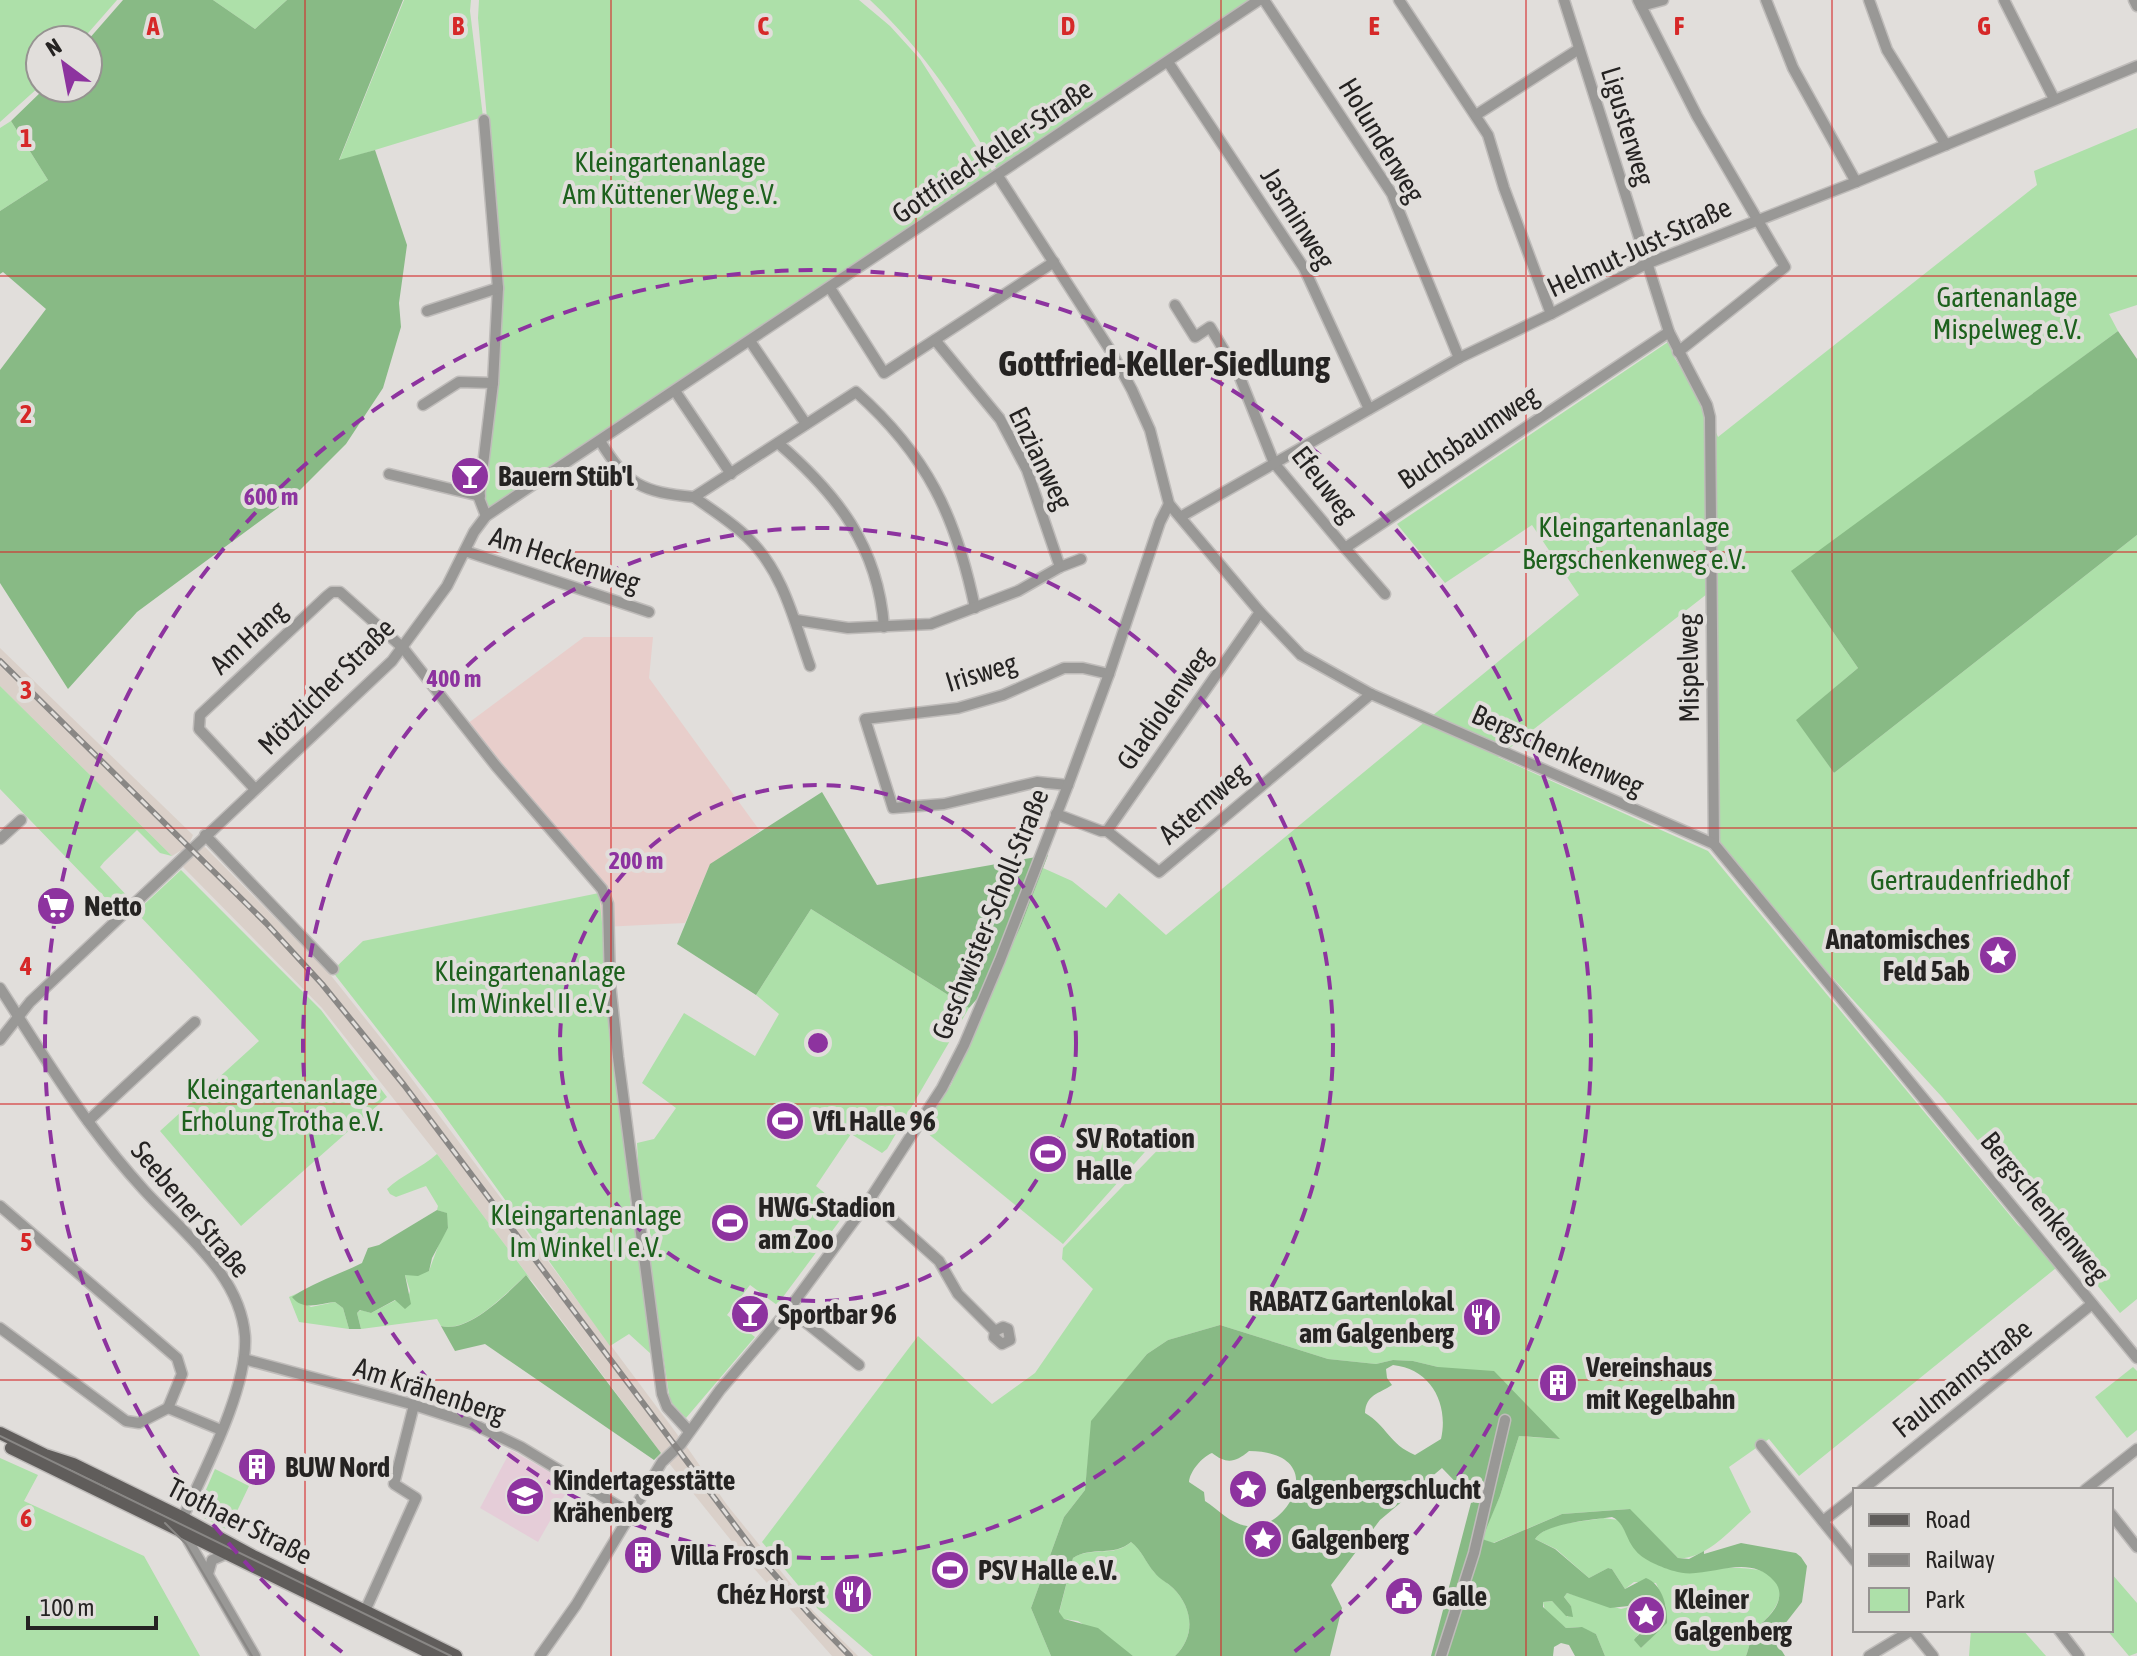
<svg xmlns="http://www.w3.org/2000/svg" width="2137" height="1656" viewBox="0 0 2137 1656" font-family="'Asap Condensed',sans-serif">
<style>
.built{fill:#dad0c9}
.industrial{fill:#e8cecb}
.education{fill:#e5cdd8}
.green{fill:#ade0a9}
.forest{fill:#88ba85;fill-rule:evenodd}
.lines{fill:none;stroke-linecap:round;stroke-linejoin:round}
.minor-casing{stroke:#bfbcba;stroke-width:13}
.major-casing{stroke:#bfbcba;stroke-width:15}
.minor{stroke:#999896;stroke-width:10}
.major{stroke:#605d5b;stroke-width:12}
.tram{stroke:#898785;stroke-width:2}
.rail-casing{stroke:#898785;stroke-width:6}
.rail{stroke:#e1dedb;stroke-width:3;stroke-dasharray:9;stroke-linecap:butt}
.grid{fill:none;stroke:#d62828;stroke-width:2;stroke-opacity:0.55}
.ring{fill:none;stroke:#8d339f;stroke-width:4;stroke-dasharray:14 10}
.labels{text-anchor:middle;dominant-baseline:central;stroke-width:8;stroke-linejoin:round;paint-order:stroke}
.street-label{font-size:28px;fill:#252322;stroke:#e1dedb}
.park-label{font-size:28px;fill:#1d611d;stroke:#e1dedb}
.poi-label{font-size:28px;font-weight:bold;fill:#252322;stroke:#e1dedb;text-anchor:start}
.district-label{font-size:36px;font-weight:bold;fill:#252322;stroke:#e1dedb}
.grid-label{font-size:26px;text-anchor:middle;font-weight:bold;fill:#d62828;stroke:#e1dedb;stroke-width:8;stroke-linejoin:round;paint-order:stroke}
.centre{fill:#8d339f;stroke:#e1dedb;stroke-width:4}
.ring-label{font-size:24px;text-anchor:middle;font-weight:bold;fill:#8d339f;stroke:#e1dedb;stroke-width:8;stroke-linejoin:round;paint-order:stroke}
</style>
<rect width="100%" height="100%" fill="#e1dedb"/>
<polygon class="built" points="0,648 193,835 190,842 197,848 203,845 329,973 388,1047 680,1438 682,1450 687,1447 727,1505 814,1612 858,1656 832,1656 750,1564 668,1462 666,1452 661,1453 437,1154 322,1008 183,867 187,858 180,851 172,856 0,686"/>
<polygon class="industrial" points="584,637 653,637 649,678 760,831 710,865 685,923 602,927 598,893 551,838 467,724"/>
<polygon class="education" points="511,1450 571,1484 538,1542 480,1508"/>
<g class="green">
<polygon points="0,0 117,0 82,40 40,40 40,86 0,122"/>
<polygon points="213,0 287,0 255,29"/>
<polygon points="404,0 471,0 470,11 483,117 339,161"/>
<polygon points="479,0 859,0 890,26 920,59 994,174 487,511 483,498 500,264 478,18"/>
<path d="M870 0H1250L998 171C958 105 927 54 870 0Z"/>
<polygon points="11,121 48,180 0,211 0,128"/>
<path d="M2137 128V305L2109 314 2118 331 1792 572 1858 668 1797 720 1834 773 2137 535V1299L2120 1313 1942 1097 1713 847 1707 594 1498 757 1708 851 2018 1225 2061 1264 1799 1476 1769 1439 1729 1467 1751 1512C1731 1529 1706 1560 1678 1558L1629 1509 1562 1514 1493 1543 1481 1539 1500 1496 1519 1436 1558 1439 1438 1367 1413 1361 1393 1360 1376 1364 1328 1359 1220 1325 1168 1340 1147 1354 1092 1421 1085 1490 1064 1517 1031 1608 1051 1656H873L818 1609 762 1542 918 1336 992 1404 1035 1373 1093 1289 1062 1259 1063 1248 1175 1132 1168 1126 1063 1244 921 1128 951 1085 997 976 1021 926 1043 868 1072 881 1106 908 1119 893 1166 935 1579 595 1532 525 1445 583 1397 524 1668 342 1674 357 1706 409 1718 437 2037 185 2034 171Z"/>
<polygon points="0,686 172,856 160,853 137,830 104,862 100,867 129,898 117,910 0,789"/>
<polygon points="181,870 321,1010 387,1097 241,1226 160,1131 259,1041 136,912"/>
<polygon points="599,893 631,1209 656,1352 651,1354 629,1334 610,1346 442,1112 332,971 363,941"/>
<polygon points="811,909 969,1008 887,1149 882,1153 851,1134 816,1186 847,1211 777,1305 750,1285 727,1315 755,1337 686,1418 670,1401 647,1247 651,1246 649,1218 640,1195 637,1143 654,1139 676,1108 642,1083 684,1013 755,1056 779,1014 756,995"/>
<path d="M437 1154 532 1281 526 1275C508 1292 468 1334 441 1326L437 1319 361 1329 357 1313 361 1310 371 1313 396 1300 405 1308 410 1291 405 1275 429 1271 440 1241 448 1228 446 1213 437 1210 438 1206 426 1186 396 1197 390 1194 387 1189C402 1175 421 1168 437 1154Z"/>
<polygon points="298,1293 293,1297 311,1307 335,1302 343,1308 349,1329 299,1322 289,1297"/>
<polygon points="2133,1367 2137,1371 2137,1430 2127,1438 2095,1397"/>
<polygon points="0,1458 38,1475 24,1501 144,1556 200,1656 0,1656"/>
<polygon points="215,1469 249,1486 228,1530 204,1518 199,1512 202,1499"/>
<path d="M1603 1518 1618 1520C1637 1547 1632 1556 1669 1569 1690 1577 1789 1549 1779 1598 1775 1614 1762 1620 1754 1633 1750 1639 1749 1649 1746 1656H1605L1596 1634 1579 1627 1566 1628 1545 1611 1543 1602 1552 1601 1568 1617 1571 1606 1564 1597 1567 1593 1621 1609 1644 1603 1652 1611C1655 1626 1645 1628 1636 1637L1641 1648 1648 1641 1666 1606 1656 1583 1634 1582 1625 1589 1612 1569 1608 1568 1589 1578 1556 1549 1535 1539C1547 1522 1583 1522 1603 1518Z"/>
<path d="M1131 1542C1140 1548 1146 1562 1154 1572 1160 1579 1167 1582 1173 1588 1193 1608 1196 1636 1175 1656H1133L1078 1621 1063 1619 1059 1613 1073 1558C1091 1546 1114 1558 1131 1542Z"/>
<polygon points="2111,1573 2137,1603 2137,1653 2129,1656 2107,1630 2111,1630"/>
<polygon points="1971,1630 2023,1630 2046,1656 1969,1656"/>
</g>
<g class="forest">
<polygon points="123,0 213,0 255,29 287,0 403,0 339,160 375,150 407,245 399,303 401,327 383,388 346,444 294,496 137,612 68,689 0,583 0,370 46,309 3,272 0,274 0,211 48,180 11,121 45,88 88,88 88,40"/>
<polygon points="2118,331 2137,359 2137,535 1834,773 1796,720 1858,668 1791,571"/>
<polygon points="822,792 877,885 1048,855 1021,926 997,976 969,1008 811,909 756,995 677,944 710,864"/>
<path d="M437 1210 447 1213 448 1228 432 1258 429 1271 418 1276 405 1275 411 1304 405 1309 395 1300 371 1313 360 1310 357 1313 361 1329H349L343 1308 335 1302C320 1303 304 1312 292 1297 314 1282 338 1275 362 1263L368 1248 379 1245Z"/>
<path d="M526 1275 661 1453 654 1460 485 1344 455 1351 441 1326C468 1334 509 1292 526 1275Z"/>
<path d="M1220 1325 1328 1359 1376 1364 1393 1360 1413 1361 1438 1367 1494 1371 1560 1439 1519 1436 1500 1496 1482 1539 1494 1543 1562 1514 1630 1509 1678 1558 1689 1559 1704 1551V1554L1741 1543 1796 1553 1801 1557 1807 1566 1802 1602 1774 1638 1785 1656H1746C1749 1649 1750 1639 1754 1633 1762 1620 1776 1614 1779 1598 1780 1592 1779 1586 1774 1581 1747 1550 1705 1582 1674 1571 1663 1568 1643 1560 1636 1551 1626 1541 1625 1522 1612 1517 1592 1520 1545 1523 1535 1539L1555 1549 1589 1578 1608 1568 1612 1569 1625 1589 1646 1578C1662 1584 1668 1607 1667 1623L1641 1648 1634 1640C1644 1627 1662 1625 1647 1604L1610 1608 1567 1593 1564 1597 1571 1606 1573 1617 1566 1616 1552 1601 1543 1602V1607L1566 1628 1582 1627 1596 1634 1605 1656H1575L1569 1645 1561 1643 1554 1647 1553 1656H1431L1472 1499 1442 1468 1380 1520 1331 1585 1342 1608 1330 1656H1175C1196 1636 1193 1608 1173 1588 1167 1582 1160 1580 1154 1572 1146 1563 1141 1549 1131 1542 1114 1557 1091 1546 1073 1558L1059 1612 1064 1619 1098 1628 1133 1656H1051L1031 1608 1064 1517 1085 1490 1091 1421 1147 1354 1168 1340ZM1393 1365C1431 1369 1449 1404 1441 1439L1415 1455C1389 1444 1387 1426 1365 1413 1366 1394 1379 1394 1392 1385L1387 1378 1386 1369ZM1249 1451C1334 1452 1286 1534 1247 1526 1229 1523 1219 1510 1205 1501L1204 1492 1189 1482C1190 1471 1202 1457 1212 1453 1226 1464 1235 1463 1249 1451Z"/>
</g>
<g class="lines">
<defs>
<g id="minor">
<polyline points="1264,0 1392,194 1459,358"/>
<polyline points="1399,0 1488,135 1504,188 1551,314"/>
<polyline points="1564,0 1669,332 1707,405 1710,417 1714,844"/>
<polyline points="1638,0 1697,116 1785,267 1678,352"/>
<polyline points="1766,0 1793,68 1856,182"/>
<polyline points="1869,0 1887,50 1946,145"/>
<polyline points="2004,0 2054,99"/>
<polyline points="2134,0 2137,6"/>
<polyline points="1641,6 1663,0"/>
<polyline points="1168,62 1304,268 1369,409"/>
<polyline points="1476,115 1579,49"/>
<polyline points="484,120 498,288 493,383 479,498 486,516"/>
<polyline points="998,176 1112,353 1132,390 1150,430 1169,504 1260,612 1301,655 1371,694 1714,844 2137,1358"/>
<polyline points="830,288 884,373 1054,262"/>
<polyline points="1175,305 1195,337 1210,327 1239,375 1274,463 1345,548"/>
<polyline points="427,311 498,288"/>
<polyline points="935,340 1000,419 1027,470 1060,567"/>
<polyline points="750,341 806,424"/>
<polyline points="675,391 731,474"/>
<polyline points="423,405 459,382 493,383"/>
<path d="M600 441C627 485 642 492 694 497L856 392C927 455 956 516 975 608"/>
<path d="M778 443C837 494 878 546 884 627"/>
<polyline points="389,474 480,496"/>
<path d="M694 497C712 510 732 522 748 538 784 573 794 621 810 666"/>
<polyline points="1182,516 1459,358 1551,314 1646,264 1856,182 2137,66"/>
<polyline points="465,551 649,612"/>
<polyline points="1385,594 1345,548 1669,332"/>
<polyline points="796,620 848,628 931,624 1018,591 1060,567 1081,559"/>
<polyline points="1068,785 1037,782 944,804 893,808 865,719 958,708 1003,695 1064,668 1083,668 1109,674"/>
<polyline points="255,789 199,729 200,715 327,596 332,592 340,592 403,648 496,766 602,889 608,904 610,983 618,1057 662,1394 667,1407 689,1431"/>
<polyline points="1056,814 1101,831 1107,831 1159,872 1371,694"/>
<polyline points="1107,831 1260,612"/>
<polyline points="205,835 333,969"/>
<polyline points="0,839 21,820"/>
<path d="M0 988C29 1033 58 1081 90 1124 107 1147 125 1169 144 1190 183 1233 240 1274 245 1336 248 1387 206 1467 185 1513L183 1525 189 1542 255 1656"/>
<polyline points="0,1040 30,1002 392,661 447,586 474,532 486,516 1259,0"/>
<polyline points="88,1121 195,1022"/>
<polyline points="870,1199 939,1261 958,1294 995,1331 994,1337 1002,1344 1010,1340 1008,1329 1003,1327 995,1331"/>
<polyline points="0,1206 177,1358 182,1374 168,1408"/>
<polyline points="789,1309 859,1365"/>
<polyline points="0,1328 126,1421 139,1423 168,1408"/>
<polyline points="244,1359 411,1404 473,1424 521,1447 633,1515"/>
<polyline points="168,1408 221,1430"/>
<polyline points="1761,1445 1855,1561"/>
<polyline points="1862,1490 2092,1304"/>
<polyline points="2085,1490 2137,1449"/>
<polyline points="2111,1514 2137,1547"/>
<polyline points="1823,1521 1855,1496"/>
<polyline points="208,1574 212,1560 226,1554"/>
<polyline points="365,1611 416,1498 394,1484 414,1405"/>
<polyline points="1912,1630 1933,1656"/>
<polyline points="2059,1630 2079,1656"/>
<polyline points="540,1656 576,1605 662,1462 681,1444 720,1390 789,1309 870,1199 942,1088 964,1045 1000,960 1068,785 1109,674 1160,522 1169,504"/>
<polyline points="1441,1656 1474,1553 1505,1420"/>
<polyline points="1869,1656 1912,1630"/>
</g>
<g id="major">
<polyline points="0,1433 45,1455 73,1464 183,1518 255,1557 456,1656"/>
<polyline points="11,1448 436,1656"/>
</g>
</defs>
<use href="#minor" class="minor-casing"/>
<use href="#major" class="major-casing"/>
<use href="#minor" class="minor"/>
<use href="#major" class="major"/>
<g class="tram">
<polyline points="0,1436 451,1656"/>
<polyline points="165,1523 186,1544 252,1656"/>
</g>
<defs>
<polyline id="rail" points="0,661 266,923 322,984 404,1085 755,1552 810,1615 850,1656"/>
</defs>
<use href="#rail" class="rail-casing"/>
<use href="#rail" class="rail"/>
</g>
<path class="grid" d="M305 0V1656M611 0V1656M916 0V1656M1221 0V1656M1526 0V1656M1832 0V1656M0 276H2137M0 552H2137M0 828H2137M0 1104H2137M0 1380H2137"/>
<g class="ring">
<circle cx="818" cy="1043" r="258"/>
<circle cx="818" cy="1043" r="515"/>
<path d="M342 1652A773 773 0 1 1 1294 1652"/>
</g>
<defs>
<symbol id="bar-disc" viewBox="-11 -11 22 22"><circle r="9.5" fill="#8d339f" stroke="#e1dedb"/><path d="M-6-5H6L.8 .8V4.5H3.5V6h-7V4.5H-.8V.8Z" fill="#fff"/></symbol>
<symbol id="supermarket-disc" viewBox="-11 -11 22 22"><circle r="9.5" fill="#8d339f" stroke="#e1dedb"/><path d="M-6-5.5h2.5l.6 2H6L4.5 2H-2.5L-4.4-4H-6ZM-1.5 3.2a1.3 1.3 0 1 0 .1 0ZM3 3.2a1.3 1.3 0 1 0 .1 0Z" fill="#fff"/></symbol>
<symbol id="sight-disc" viewBox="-11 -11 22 22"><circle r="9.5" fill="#8d339f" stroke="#e1dedb"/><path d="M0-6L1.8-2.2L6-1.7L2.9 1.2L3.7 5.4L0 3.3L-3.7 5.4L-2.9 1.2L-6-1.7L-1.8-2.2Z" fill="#fff"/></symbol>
<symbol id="stadium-disc" viewBox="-11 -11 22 22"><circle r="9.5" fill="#8d339f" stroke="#e1dedb"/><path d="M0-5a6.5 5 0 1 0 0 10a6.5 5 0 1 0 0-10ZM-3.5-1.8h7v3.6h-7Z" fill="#fff"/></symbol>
<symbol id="restaurant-disc" viewBox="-11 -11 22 22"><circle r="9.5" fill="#8d339f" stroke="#e1dedb"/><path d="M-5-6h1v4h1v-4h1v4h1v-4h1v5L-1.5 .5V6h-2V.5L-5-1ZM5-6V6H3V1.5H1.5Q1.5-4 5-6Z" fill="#fff"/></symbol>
<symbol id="building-disc" viewBox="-11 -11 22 22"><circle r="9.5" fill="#8d339f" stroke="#e1dedb"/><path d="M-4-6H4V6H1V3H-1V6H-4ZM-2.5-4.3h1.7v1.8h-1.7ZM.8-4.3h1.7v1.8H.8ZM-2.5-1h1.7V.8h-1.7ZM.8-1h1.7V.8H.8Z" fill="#fff"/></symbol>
<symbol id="school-disc" viewBox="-11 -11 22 22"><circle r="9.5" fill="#8d339f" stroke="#e1dedb"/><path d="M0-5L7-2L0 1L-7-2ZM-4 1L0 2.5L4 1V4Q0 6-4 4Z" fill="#fff"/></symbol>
<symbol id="civic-disc" viewBox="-11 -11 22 22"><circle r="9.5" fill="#8d339f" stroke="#e1dedb"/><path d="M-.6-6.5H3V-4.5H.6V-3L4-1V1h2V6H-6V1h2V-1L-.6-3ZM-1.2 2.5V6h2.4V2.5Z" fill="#fff"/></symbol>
</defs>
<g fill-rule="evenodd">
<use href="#bar-disc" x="448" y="454" width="44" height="44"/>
<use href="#supermarket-disc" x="34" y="884" width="44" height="44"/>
<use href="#sight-disc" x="1976" y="933" width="44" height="44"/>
<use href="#stadium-disc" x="763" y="1099" width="44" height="44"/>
<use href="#stadium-disc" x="1026" y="1132" width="44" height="44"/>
<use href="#stadium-disc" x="708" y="1201" width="44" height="44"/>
<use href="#bar-disc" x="728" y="1292" width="44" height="44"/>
<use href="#restaurant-disc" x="1460" y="1295" width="44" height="44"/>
<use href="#building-disc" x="1536" y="1361" width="44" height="44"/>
<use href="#building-disc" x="235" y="1445" width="44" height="44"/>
<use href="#sight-disc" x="1226" y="1467" width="44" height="44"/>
<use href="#school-disc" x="503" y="1474" width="44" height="44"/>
<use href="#sight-disc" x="1241" y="1517" width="44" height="44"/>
<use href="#building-disc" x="621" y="1533" width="44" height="44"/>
<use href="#stadium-disc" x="928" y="1548" width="44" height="44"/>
<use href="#restaurant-disc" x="831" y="1572" width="44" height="44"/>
<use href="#civic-disc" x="1382" y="1574" width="44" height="44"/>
<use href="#sight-disc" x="1624" y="1593" width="44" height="44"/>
</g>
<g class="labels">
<g class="street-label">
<text transform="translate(1628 126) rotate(73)">Ligusterweg</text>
<text transform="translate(1382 140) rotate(59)">Holunderweg</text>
<text transform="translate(992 151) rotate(-34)">Gottfried-Keller-Straße</text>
<text transform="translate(1298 218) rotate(58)">Jasminweg</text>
<text transform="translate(1639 247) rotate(-25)">Helmut-Just-Straße</text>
<text transform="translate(1468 437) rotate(-34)">Buchsbaumweg</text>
<text transform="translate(1041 458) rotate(64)">Enzianweg</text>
<text transform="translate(1325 484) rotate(52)">Efeuweg</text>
<text transform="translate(565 559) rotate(18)">Am Heckenweg</text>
<text transform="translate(248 637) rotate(-43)">Am Hang</text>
<text transform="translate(1688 668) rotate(-91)">Mispelweg</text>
<text transform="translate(981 672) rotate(-17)">Irisweg</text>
<text transform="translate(326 686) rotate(-45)">Mötzlicher Straße</text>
<text transform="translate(1164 708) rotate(-55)">Gladiolenweg</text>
<text transform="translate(1558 750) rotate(24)">Bergschenkenweg</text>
<text transform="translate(1203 803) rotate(-41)">Asternweg</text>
<text transform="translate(990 914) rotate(-68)">Geschwister-Scholl-Straße</text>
<text transform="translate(2045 1207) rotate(51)">Bergschenkenweg</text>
<text transform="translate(191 1209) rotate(50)">Seebener Straße</text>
<text transform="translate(1962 1378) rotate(-39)">Faulmannstraße</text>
<text transform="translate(430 1390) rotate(18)">Am Krähenberg</text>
<text transform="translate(240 1521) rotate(27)">Trothaer Straße</text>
</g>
<g class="park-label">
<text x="670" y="162">Kleingartenanlage<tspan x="670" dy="32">Am Küttener Weg e.V.</tspan></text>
<text x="2007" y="297">Gartenanlage<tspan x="2007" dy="32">Mispelweg e.V.</tspan></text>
<text x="1634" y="527">Kleingartenanlage<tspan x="1634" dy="32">Bergschenkenweg e.V.</tspan></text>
<text x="1970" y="880">Gertraudenfriedhof</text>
<text x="530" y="971">Kleingartenanlage<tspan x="530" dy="32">Im Winkel II e.V.</tspan></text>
<text x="282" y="1089">Kleingartenanlage<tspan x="282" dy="32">Erholung Trotha e.V.</tspan></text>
<text x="586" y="1215">Kleingartenanlage<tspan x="586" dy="32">Im Winkel I e.V.</tspan></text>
</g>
<g class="poi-label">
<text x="498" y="476">Bauern Stüb'l</text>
<text x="84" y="906">Netto</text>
<text x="1970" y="939" text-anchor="end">Anatomisches<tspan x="1970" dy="32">Feld 5ab</tspan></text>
<text x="813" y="1121">VfL Halle 96</text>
<text x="1076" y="1138">SV Rotation<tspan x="1076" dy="32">Halle</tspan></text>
<text x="758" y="1207">HWG-Stadion<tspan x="758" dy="32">am Zoo</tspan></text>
<text x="1454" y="1301" text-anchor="end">RABATZ Gartenlokal<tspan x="1454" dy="32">am Galgenberg</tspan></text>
<text x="778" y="1314">Sportbar 96</text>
<text x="1586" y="1367">Vereinshaus<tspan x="1586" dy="32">mit Kegelbahn</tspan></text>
<text x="285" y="1467">BUW Nord</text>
<text x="553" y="1480">Kindertagesstätte<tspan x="553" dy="32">Krähenberg</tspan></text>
<text x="1276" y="1489">Galgenbergschlucht</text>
<text x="1291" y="1539">Galgenberg</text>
<text x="671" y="1555">Villa Frosch</text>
<text x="978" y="1570">PSV Halle e.V.</text>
<text x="825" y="1594" text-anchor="end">Chéz Horst</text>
<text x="1432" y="1596">Galle</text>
<text x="1674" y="1599">Kleiner<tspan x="1674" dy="32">Galgenberg</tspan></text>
</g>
<g class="district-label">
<text x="1164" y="363">Gottfried-Keller-Siedlung</text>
</g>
</g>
<g class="grid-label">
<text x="153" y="35">A</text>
<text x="458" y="35">B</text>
<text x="763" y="35">C</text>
<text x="1068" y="35">D</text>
<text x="1374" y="35">E</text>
<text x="1679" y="35">F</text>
<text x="1984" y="35">G</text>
<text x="26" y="147">1</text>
<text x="26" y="423">2</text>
<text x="26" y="699">3</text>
<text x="26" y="975">4</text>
<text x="26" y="1251">5</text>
<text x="26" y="1527">6</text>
</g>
<circle cx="818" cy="1043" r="12" class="centre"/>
<g class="ring-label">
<text x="271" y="505">600 m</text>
<text x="454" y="687">400 m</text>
<text x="636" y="869">200 m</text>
</g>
<rect x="1853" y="1488" width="260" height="144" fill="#e1dedb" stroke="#969391" stroke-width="2"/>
<rect x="1869" y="1514" width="40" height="12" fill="#605d5b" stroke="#969391" stroke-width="2"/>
<text x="1925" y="1528" font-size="24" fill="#252322">Road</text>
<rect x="1869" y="1554" width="40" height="12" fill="#898785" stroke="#969391" stroke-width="2"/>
<text x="1925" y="1568" font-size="24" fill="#252322">Railway</text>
<rect x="1869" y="1588" width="40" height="24" fill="#ade0a9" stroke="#969391" stroke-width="2"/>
<text x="1925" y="1608" font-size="24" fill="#252322">Park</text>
<g transform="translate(64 64) rotate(328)"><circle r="38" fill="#e1dedb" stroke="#969391" stroke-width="2"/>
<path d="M0-6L14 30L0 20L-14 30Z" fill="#8d339f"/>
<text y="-12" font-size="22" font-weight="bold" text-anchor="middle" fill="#252322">N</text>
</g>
<path d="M28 1616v12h128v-12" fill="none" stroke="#252322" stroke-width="4"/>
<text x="40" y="1616" font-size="24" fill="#252322" stroke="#e1dedb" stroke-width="6" paint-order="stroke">100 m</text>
</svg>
